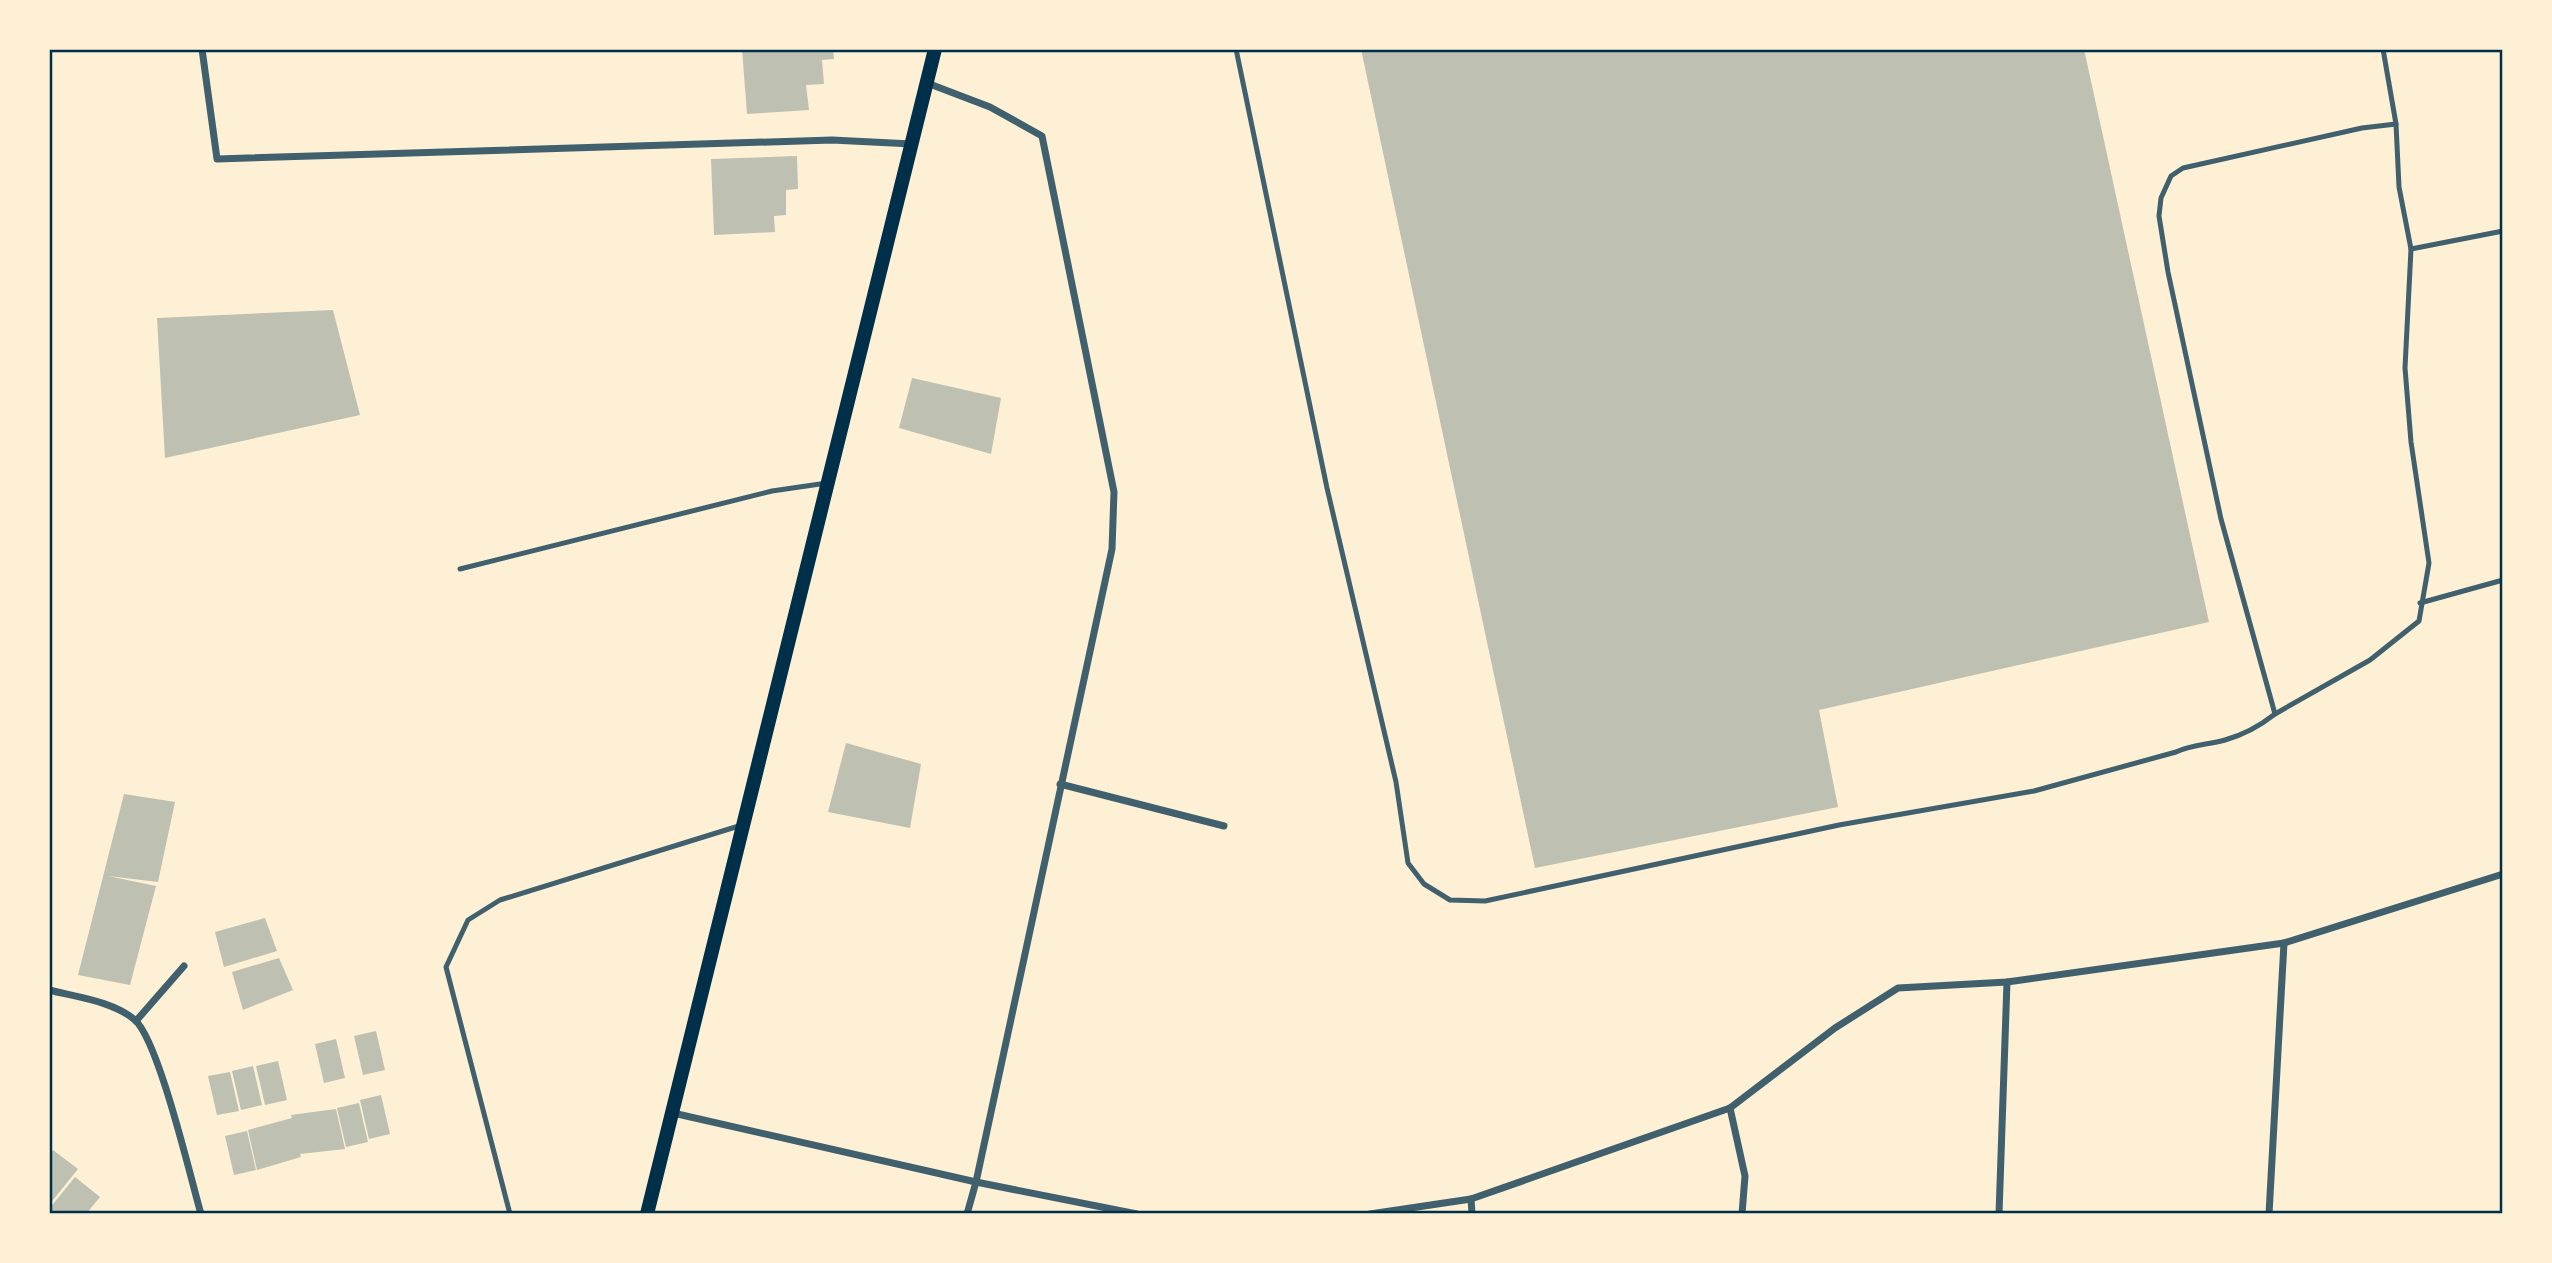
<svg xmlns="http://www.w3.org/2000/svg" width="2552" height="1263" viewBox="0 0 2552 1263" font-family="Barlow,sans-serif">
<style>
.building{fill:#bec0b2}
.lines{fill:none;stroke-linecap:round;stroke-linejoin:round}
.service{stroke:#3f606c;stroke-width:5}
.minor{stroke:#3f606c;stroke-width:7}
.secondary{stroke:#003049;stroke-width:14}
.neatline{fill:none;stroke:#003049;stroke-width:2.5}
</style>
<rect width="100%" height="100%" fill="#fdf0d5"/>
<g class="building">
<polygon points="742,49 833,49 834,59 822,60 824,84 806,85 809,110 747,114"/>
<polygon points="1361,49 2084,49 2209,622 1819,710 1838,807 1535,868"/>
<polygon points="797,156 798,189 786,190 786,215 774,216 775,232 714,235 711,159"/>
<polygon points="333,310 360,415 165,458 157,318"/>
<polygon points="912,378 1001,398 991,454 899,428"/>
<polygon points="846,743 921,764 910,828 828,812"/>
<polygon points="124,794 175,802 158,882 108,876 156,886 130,985 78,975"/>
<polygon points="265,918 277,951 224,967 215,932"/>
<polygon points="279,958 293,990 243,1010 232,972"/>
<polygon points="376,1031 385,1070 363,1075 354,1036"/>
<polygon points="336,1039 345,1078 324,1083 315,1044"/>
<polygon points="278,1061 287,1100 265,1105 256,1066"/>
<polygon points="253,1066 262,1105 241,1110 232,1071"/>
<polygon points="230,1072 239,1111 217,1115 208,1076"/>
<polygon points="381,1095 390,1134 369,1139 360,1100"/>
<polygon points="359,1103 368,1142 346,1147 337,1108"/>
<polygon points="336,1109 345,1149 300,1154 301,1157 257,1170 248,1130 292,1118 291,1115"/>
<polygon points="247,1131 256,1170 234,1175 225,1136"/>
<polygon points="53,1150 78,1169 49,1205 49,1155"/>
<polygon points="75,1177 100,1197 86,1214 49,1214 49,1209"/>
</g>
<g class="lines">
<g class="service">
<path d="M1236 49 1327 488 1396 782 1408 863 1424 884 1450 900 1485 901 1839 825 2034 791 2176 752C2193 744 2208 745 2225 740 2243 735 2261 725 2275 714L2370 660 2419 621 2429 563 2411 442 2405 368 2411 249 2399 187 2396 124 2383 49"/>
<polyline points="2411,249 2503,231"/>
<polyline points="460,569 772,491 827,483"/>
<polyline points="2420,603 2503,580"/>
<polyline points="2275,714 2221,519 2168,272 2159,216 2161,198 2171,176 2183,168 2362,128 2396,124"/>
<polyline points="510,1214 446,967 468,920 500,900 742,825"/>
</g>
<g class="minor">
<polyline points="202,49 217,159 832,140 912,144"/>
<polyline points="927,83 990,107 1042,136 1114,492 1112,549 976,1182 967,1214"/>
<polyline points="1060,784 1224,826"/>
<path d="M49 990C76 997 113 1001 135 1020 159 1042 190 1176 201 1214"/>
<polyline points="136,1021 184,966"/>
<polyline points="1730,1108 1745,1176 1742,1214"/>
<polyline points="673,1113 976,1182 1137,1214"/>
<polyline points="1471,1199 1472,1214"/>
<polyline points="1370,1214 1471,1199 1730,1108 1835,1028 1898,988 2007,982 2284,943 2503,874"/>
<polyline points="1999,1214 2007,982"/>
<polyline points="2269,1214 2284,943"/>
</g>
<polyline class="secondary" points="647,1214 935,49"/>
</g>
<rect width="2552" height="1263" fill="none" stroke="#fdf0d5" stroke-width="102"/>
<rect x="51" y="51" width="2450" height="1161" class="neatline"/>
</svg>
